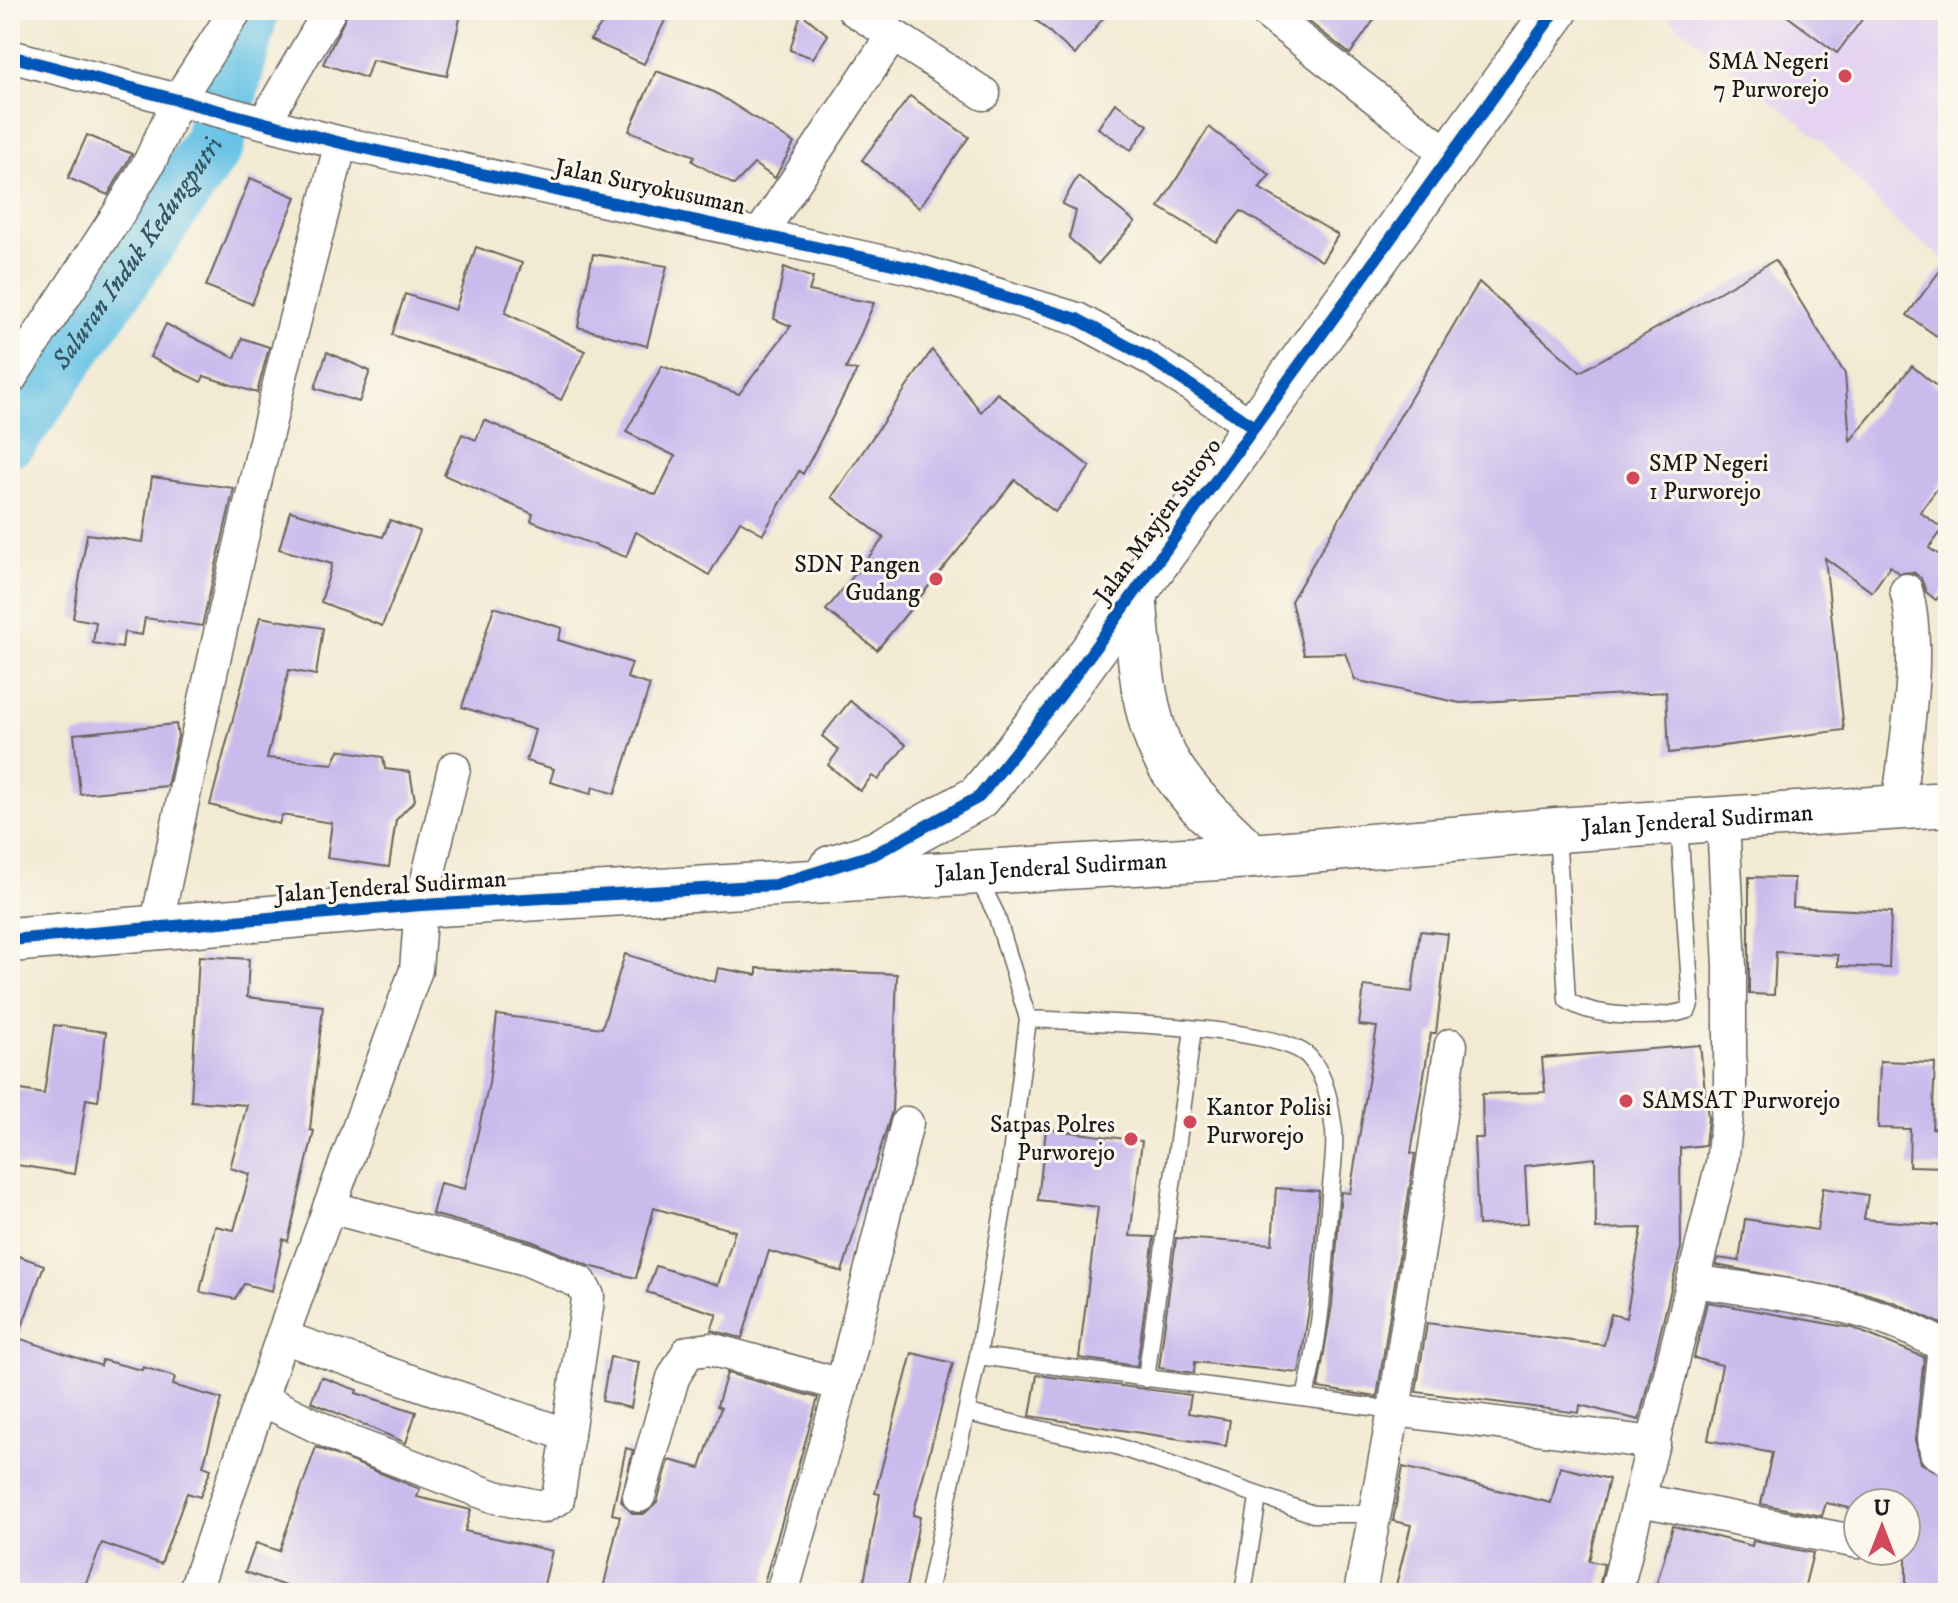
<svg xmlns="http://www.w3.org/2000/svg" width="1958" height="1603" viewBox="0 0 1958 1603" font-family="'IM FELL DW Pica',serif">
<style>
.built{fill:#e5d3f1}
.lines{fill:none;stroke-linecap:round;stroke-linejoin:round}
.river{stroke:#68c3e6;stroke-width:62}
.building{fill:#cabbed}
.service-casing{stroke:#67645c;stroke-width:19}
.minor-casing{stroke:#67645c;stroke-width:35}
.secondary-casing{stroke:#67645c;stroke-width:47}
.service{stroke:#fff;stroke-width:16}
.minor{stroke:#fff;stroke-width:32}
.secondary{stroke:#fff;stroke-width:44}
.cycleway-casing{stroke:#fbf7ec;stroke-width:17}
.cycleway{stroke:#0057b8;stroke-width:12}
.poi-dot{fill:#d1495b;stroke:#fbf7ec;stroke-width:3}
.labels{text-anchor:middle;dominant-baseline:central;stroke-width:6;stroke-linejoin:round;paint-order:stroke}
.poi-label{font-size:24px;fill:#1c1c1c;stroke:#fbf7ec;text-anchor:end}
.street-label{font-size:24px;fill:#1c1c1c;stroke:#fbf7ec}
.water-label{font-size:26px;font-style:italic;fill:#375663;stroke:#fbf7ec}
</style>
<rect width="100%" height="100%" fill="#fbf7ec"/>
<filter id="ink" filterUnits="userSpaceOnUse"><feTurbulence type="fractalNoise" baseFrequency=".0125" numOctaves="2"/><feDisplacementMap in="SourceGraphic" scale="16" xChannelSelector="R" yChannelSelector="G"/><feConvolveMatrix kernelMatrix="1 2 1 2 8 2 1 2 1" color-interpolation-filters="sRGB"/></filter>
<filter id="wash" filterUnits="userSpaceOnUse"><feTurbulence type="fractalNoise" baseFrequency=".006" numOctaves="4" result="noise"/><feDisplacementMap in="SourceGraphic" scale="32" xChannelSelector="R" yChannelSelector="G"/><feGaussianBlur stdDeviation="1.8" result="paint"/><feColorMatrix in="noise" values="0 0 0 0 0 0 0 0 0 0 0 0 0 0 0 0 0 1.4 0 .05"/><feComposite in="paint" operator="in"/></filter>
<g filter="url(#wash)">
<rect width="100%" height="100%" fill="#f3ead3"/>
<polygon class="built" points="1659,10 1948,10 1948,262 1898,225 1823,142"/>
<g class="lines">
<path class="river" id="s1" d="M10 435 214 143 248 10"/>
</g>
<g id="blocks">
<g class="building">
<polygon points="349,10 462,10 447,76 372,60 366,78 323,64"/>
<polygon points="612,10 670,10 644,64 590,40"/>
<polygon points="1025,10 1109,10 1075,55"/>
<polygon points="1294,10 1381,10 1350,54"/>
<polygon points="1779,10 1869,10 1837,53"/>
<polygon points="801,13 828,35 813,58 790,50"/>
<polygon points="656,71 714,92 794,143 775,178 754,164 734,185 692,161 695,156 629,131"/>
<polygon points="910,96 969,137 919,208 862,160"/>
<polygon points="1115,103 1148,125 1131,150 1098,128"/>
<polygon points="1209,127 1270,175 1259,188 1338,235 1322,261 1241,211 1216,242 1159,207"/>
<polygon points="87,135 132,154 108,195 68,178"/>
<polygon points="1078,176 1135,222 1098,264 1069,238 1076,211 1062,204"/>
<polygon points="250,178 296,197 252,304 206,286"/>
<polygon points="476,247 522,263 505,313 585,351 561,400 505,371 392,335 405,294 455,310"/>
<polygon points="593,254 667,266 647,346 578,327"/>
<polygon points="1775,260 1845,374 1850,441 1912,366 1948,396 1948,474 1920,512 1943,529 1929,548 1948,561 1948,584 1936,600 1926,592 1921,578 1913,572 1899,573 1890,566 1872,592 1825,558 1844,730 1669,753 1666,692 1460,703 1355,680 1345,653 1304,654 1291,601 1479,282 1580,372"/>
<polygon points="1948,260 1948,344 1907,315"/>
<polygon points="784,267 813,278 809,291 874,303 846,369 857,370 803,474 799,471 763,534 740,521 709,575 636,532 626,557 531,521 533,514 444,475 462,434 476,440 484,420 656,495 675,456 626,432 662,366 739,394 791,326 774,319"/>
<polygon points="166,324 235,358 242,338 269,347 257,393 204,376 201,382 150,357"/>
<polygon points="932,350 981,412 997,393 1090,467 1055,512 1015,480 877,650 826,610 884,538 832,497"/>
<polygon points="327,352 370,371 359,402 315,388"/>
<polygon points="152,477 234,488 202,626 145,618 142,635 124,632 122,648 93,643 96,622 73,618 87,534 143,542"/>
<polygon points="290,511 383,537 390,520 420,531 382,626 321,602 332,564 279,549"/>
<polygon points="494,607 562,628 558,640 632,663 627,678 650,685 615,794 593,787 591,794 550,782 554,769 526,761 535,730 462,707"/>
<polygon points="260,617 323,628 316,675 289,670 267,758 333,764 339,750 383,757 385,769 410,772 415,800 396,820 389,867 327,858 332,823 282,815 279,824 210,805"/>
<polygon points="850,701 906,745 878,780 872,776 860,791 828,765 839,750 822,736"/>
<polygon points="176,724 178,736 167,786 80,794 74,734"/>
<polygon points="1749,877 1794,878 1793,907 1891,912 1889,968 1838,966 1838,955 1776,952 1774,995 1749,994"/>
<polygon points="1420,931 1448,934 1436,1033 1431,1033 1411,1153 1415,1154 1377,1397 1318,1388 1332,1305 1341,1192 1350,1193 1377,1027 1359,1025 1364,986 1412,992"/>
<polygon points="625,954 715,982 718,968 757,975 757,968 897,974 892,1111 842,1272 769,1251 742,1338 711,1330 717,1314 647,1292 656,1266 718,1285 735,1231 654,1208 636,1278 589,1266 531,1241 432,1214 440,1183 465,1189 489,1083 497,1015 602,1028"/>
<polygon points="199,956 249,959 247,997 323,1006 310,1130 314,1131 288,1241 283,1239 272,1291 244,1284 235,1299 200,1292 215,1226 234,1230 250,1174 230,1168 247,1105 191,1101"/>
<polygon points="54,1025 106,1032 98,1101 86,1099 75,1174 10,1164 10,1088 44,1094"/>
<polygon points="1700,1045 1708,1118 1705,1145 1680,1148 1681,1248 1639,1420 1580,1405 1579,1413 1416,1392 1427,1323 1604,1345 1611,1314 1626,1318 1642,1228 1596,1229 1595,1158 1525,1166 1528,1223 1478,1225 1474,1138 1483,1138 1482,1094 1545,1092 1542,1058"/>
<polygon points="1880,1061 1935,1063 1932,1128 1948,1129 1948,1167 1909,1166 1910,1129 1878,1128"/>
<polygon points="1046,1129 1142,1141 1130,1236 1154,1237 1137,1366 1079,1358 1098,1207 1038,1200"/>
<polygon points="1276,1188 1319,1191 1310,1303 1299,1373 1195,1362 1194,1373 1159,1368 1176,1238 1272,1244"/>
<polygon points="1823,1188 1868,1195 1864,1219 1948,1226 1948,1327 1896,1303 1862,1292 1716,1265 1718,1258 1739,1261 1745,1219 1817,1230"/>
<polygon points="10,1253 44,1265 18,1338 101,1366 102,1360 142,1370 143,1367 175,1377 173,1385 222,1399 203,1466 211,1469 200,1497 187,1493 161,1564 102,1543 83,1590 67,1584 64,1593 10,1593"/>
<polygon points="1707,1302 1852,1328 1924,1357 1915,1440 1921,1463 1948,1478 1948,1593 1906,1593 1906,1503 1858,1503 1858,1510 1826,1503 1822,1516 1761,1504 1772,1453 1708,1440 1722,1365 1694,1358"/>
<polygon points="912,1353 953,1363 913,1515 920,1517 905,1593 862,1593 880,1494 875,1493"/>
<polygon points="610,1357 639,1362 631,1408 602,1401"/>
<polygon points="727,1373 818,1398 761,1593 602,1593 620,1516 612,1514 626,1448 633,1450 621,1501 633,1514 644,1514 657,1502 669,1460 700,1468 721,1408 717,1406"/>
<polygon points="1037,1375 1191,1395 1188,1413 1230,1420 1226,1446 1030,1416"/>
<polygon points="321,1377 357,1390 356,1393 416,1412 406,1443 311,1402"/>
<polygon points="316,1447 420,1489 417,1497 471,1510 465,1531 552,1551 542,1593 305,1593 245,1572 256,1543 279,1551"/>
<polygon points="1403,1467 1551,1503 1560,1467 1609,1479 1589,1561 1604,1564 1598,1593 1394,1593 1411,1525 1393,1521"/>
<polygon points="1673,1526 1752,1546 1753,1541 1813,1553 1803,1593 1654,1593"/>
</g>
</g>
</g>
<g filter="url(#ink)">
<use href="#blocks" fill-opacity="0" stroke="#67645c" stroke-width="2"/>
<g class="lines">
<defs>
<g id="service">
<path d="M1557 831 1567 1000C1592 1018 1659 1020 1688 1010L1691 1001 1679 825"/>
<path d="M1028 1019C1078 1022 1279 1024 1309 1057 1326 1075 1331 1107 1334 1131 1336 1156 1330 1185 1329 1210 1324 1275 1321 1334 1305 1397"/>
<polyline points="978,1356 1394,1410"/>
<polyline points="1146,1379 1193,1029"/>
<polyline points="968,1413 1116,1446 1313,1514 1375,1514"/>
<polyline points="928,1593 978,1356 1007,1186 1028,1019 996,914 976,874"/>
<polyline points="1243,1593 1258,1498"/>
</g>
<g id="minor">
<polyline points="854,10 984,94"/>
<polyline points="1263,10 1450,156"/>
<polyline points="10,56 341,143 911,268 1077,319 1149,358 1254,427"/>
<polyline points="265,121 330,10"/>
<polyline points="761,233 892,36"/>
<polyline points="10,379 119,213 150,161 179,98 236,10"/>
<path d="M1898 809C1905 746 1923 651 1906 590"/>
<path d="M156 927C211 664 271 403 341 143"/>
<path d="M1694 1281C1782 1295 1871 1301 1948 1349"/>
<polyline points="282,1337 568,1435"/>
<polyline points="1944,1346 1934,1438 1936,1452 1948,1459"/>
<polyline points="261,1399 347,1441 495,1497 542,1507 558,1499 587,1307 588,1296 581,1283 526,1259 329,1207"/>
<polyline points="1394,1410 1654,1443"/>
<polyline points="639,1496 673,1378 688,1352 710,1349 842,1385"/>
<polyline points="1640,1500 1858,1542"/>
<polyline points="194,1593 282,1337 416,970 421,905 454,768"/>
<polyline points="782,1593 842,1385 907,1123"/>
<polyline points="1360,1593 1394,1410 1451,1045"/>
<polyline points="1616,1593 1722,1163 1730,1088 1730,967 1723,820"/>
</g>
<g id="secondary">
<path d="M1134 593C1139 646 1141 720 1170 766 1192 801 1223 828 1252 856"/>
<polyline points="831,868 875,854 979,797 1060,696 1556,10"/>
<path id="s2" d="M10 940 421 905 1252 856 1557 830 1948 804"/>
</g>
</defs>
<use href="#service" class="service-casing"/>
<use href="#minor" class="minor-casing"/>
<use href="#secondary" class="secondary-casing"/>
<use href="#service" class="service"/>
<use href="#minor" class="minor"/>
<use href="#secondary" class="secondary"/>
<defs>
<g id="cycleway">
<polyline points="10,56 341,143 911,268 1077,319 1149,358 1254,427"/>
<polyline points="10,940 421,905 775,885 875,854 979,797 1060,696 1556,10"/>
</g>
</defs>
<use href="#cycleway" class="cycleway-casing"/>
<use href="#cycleway" class="cycleway"/>
</g>
</g>
<g class="poi-dot">
<circle cx="1845" cy="76" r="8"/>
<circle cx="1633" cy="478" r="8"/>
<circle cx="936" cy="579" r="8"/>
<circle cx="1626" cy="1101" r="8"/>
<circle cx="1190" cy="1122" r="8"/>
<circle cx="1131" cy="1139" r="8"/>
</g>
<g class="labels">
<g class="poi-label">
<text x="1829" y="62">SMA Negeri<tspan x="1829" dy="28">7 Purworejo</tspan></text>
<text x="1649" y="464" text-anchor="start">SMP Negeri<tspan x="1649" dy="28">1 Purworejo</tspan></text>
<text x="920" y="565">SDN Pangen<tspan x="920" dy="28">Gudang</tspan></text>
<text x="1642" y="1101" text-anchor="start">SAMSAT Purworejo</text>
<text x="1206" y="1108" text-anchor="start">Kantor Polisi<tspan x="1206" dy="28">Purworejo</tspan></text>
<text x="1115" y="1125">Satpas Polres<tspan x="1115" dy="28">Purworejo</tspan></text>
</g>
<g class="street-label">
<text transform="translate(650 187) rotate(12)">Jalan Suryokusuman</text>
<text transform="translate(1158 521) rotate(-54)">Jalan Mayjen Sutoyo</text>
<text stroke="none"><textPath href="#s2" startOffset="1692">Jalan Jenderal Sudirman</textPath></text>
<text stroke="none"><textPath href="#s2" startOffset="1044">Jalan Jenderal Sudirman</textPath></text>
<text transform="translate(391 887) rotate(-4)">Jalan Jenderal Sudirman</text>
</g>
<g class="water-label">
<text stroke="none"><textPath href="#s1" startOffset="222">Saluran Induk Kedungputri</textPath></text>
</g>
</g>
<rect width="1958" height="1603" fill="none" stroke="#fbf7ec" stroke-width="40"/>
<g transform="translate(1882 1527)"><circle r="38" fill="#fbf7ec" stroke="#a29f99" stroke-width="2"/>
<path d="M0-6L14 30L0 20L-14 30Z" fill="#d1495b"/>
<text y="-12" font-size="22" font-weight="bold" text-anchor="middle" fill="#1c1c1c">U</text>
</g>
</svg>
